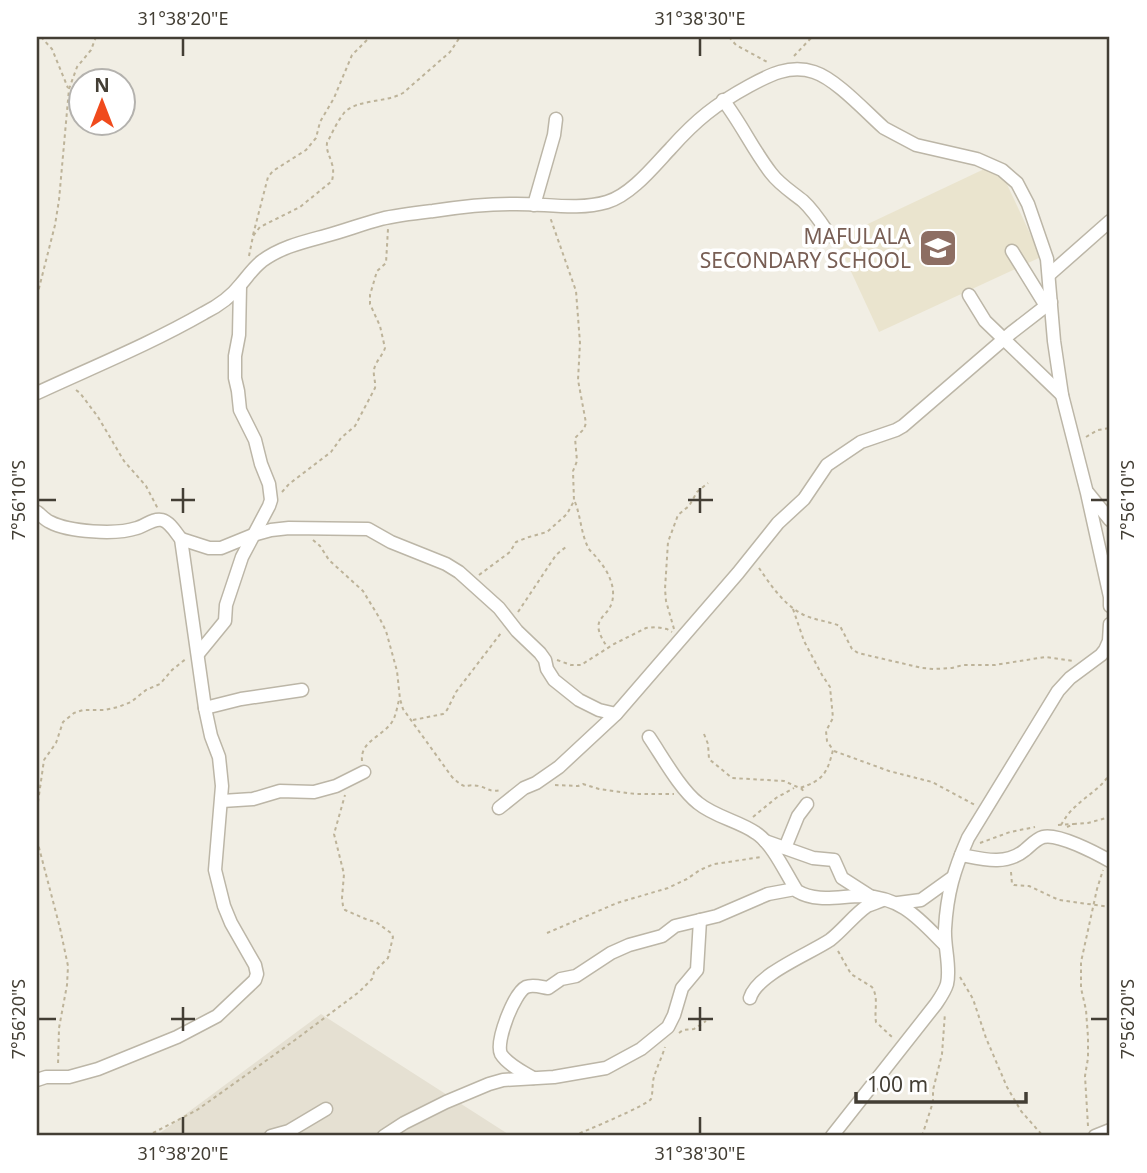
<svg xmlns="http://www.w3.org/2000/svg" width="1147" height="1173" viewBox="0 0 1147 1173" font-family="'Noto Sans',sans-serif">
<style>
.residential{fill:#e5e0d2}
.education{fill:#eae4ce}
.lines{fill:none;stroke-linecap:round;stroke-linejoin:round}
.minor-casing{stroke:#bcb6a7;stroke-width:15}
.path{stroke:#bdb399;stroke-width:2;stroke-dasharray:3.5 3.5;stroke-linecap:butt}
.minor{stroke:#fff;stroke-width:12}
.ticks{fill:none;stroke:#433e34;stroke-width:2.5}
.labels{text-anchor:middle;dominant-baseline:central;stroke-width:7;stroke-linejoin:round;paint-order:stroke}
.education-label{font-size:21px;fill:#785e54;stroke:#fff;text-anchor:end}
.neatline{fill:none;stroke:#433e34;stroke-width:2.5}
.ticks-label{font-size:18px;text-anchor:middle;fill:#433e34}
</style>
<rect width="100%" height="100%" fill="#f1eee4"/>
<polygon class="residential" points="321,1014 511,1136 156,1136"/>
<polygon class="education" points="997,163 1041,257 879,332 836,239"/>
<g class="lines">
<defs>
<g id="minor">
<path d="M723 100C741 123 753 150 771 173 780 185 792 192 803 201 814 211 822 224 830 236"/>
<polyline points="534,205 554,135 556,119"/>
<polyline points="1012,251 1046,306"/>
<polyline points="1050,274 1110,221"/>
<polyline points="969,295 985,321 1062,395"/>
<path d="M37 393C93 367 150 344 204 313 218 306 231 297 241 284 248 276 253 268 262 261 281 247 303 242 325 236 344 231 362 224 381 219 398 215 416 213 433 211 459 207 486 204 512 204 543 203 577 211 607 202 631 195 654 166 671 148 696 120 716 104 749 86 769 75 790 64 814 72 836 79 866 112 884 128L916 145 977 159 1002 170 1017 183 1028 204 1047 259 1054 341 1062 395 1087 493 1110 597V606"/>
<polyline points="1088,493 1110,520"/>
<path d="M37 512C41 515 45 520 50 522 69 532 116 535 137 528 145 526 153 518 162 520 170 522 176 533 181 539L205 708 211 736 219 757 222 786 215 870 224 906 231 923 255 965 257 974 255 980 217 1016 177 1037 98 1069 69 1077H46L37 1080"/>
<polyline points="181,539 209,548 221,548 253,535 271,530 289,528 368,529 391,542 446,564 459,572 499,608 517,631 540,653 545,660 547,669 554,680 579,700 599,710 616,714"/>
<polyline points="198,654 225,621 226,605 242,557 269,506 271,500 269,484 261,464 255,440 240,410 238,391 235,378 235,356 239,335 240,286"/>
<polyline points="205,708 241,699 302,690"/>
<path d="M649 737C662 756 680 789 698 803 715 817 739 821 756 833 773 844 786 874 797 891 817 903 840 896 862 896 902 897 919 919 945 945"/>
<polyline points="222,801 253,799 280,791 314,792 336,786 364,772"/>
<polyline points="499,808 524,788 536,783 559,767 616,714 738,573 778,523 804,499 827,465 861,442 896,430 903,426 1011,333 1051,302"/>
<polyline points="765,841 813,858 834,860 842,878 870,896"/>
<polyline points="785,848 798,816 807,804"/>
<path d="M961 855C982 859 1006 866 1025 850 1030 846 1036 839 1043 837 1058 833 1096 853 1110 861"/>
<polyline points="898,903 921,900 953,877"/>
<path d="M750 998C757 974 809 954 830 940 843 930 854 915 867 906 872 904 878 902 883 900"/>
<path d="M533 1078C523 1072 507 1064 501 1054 495 1042 514 993 526 987 533 984 541 987 548 988L561 979 576 976 611 953 629 945 662 936 675 926 717 916 768 894 795 889"/>
<polyline points="271,1136 289,1131 326,1109"/>
<polyline points="384,1136 404,1123 446,1102 489,1084 503,1080 554,1077 606,1068 641,1049 668,1027 674,1015 682,988 697,970 700,920"/>
<path d="M832 1136 936 1004C940 998 945 991 947 984 951 967 944 947 945 929 947 893 954 870 968 838L1058 691 1070 678 1101 655 1105 650 1109 641 1110 624"/>
<polyline points="1095,1136 1110,1130"/>
</g>
</defs>
<use href="#minor" class="minor-casing"/>
<g class="path">
<polyline points="41,37 52,49 68,88"/>
<polyline points="729,37 736,45 769,63"/>
<polyline points="794,56 812,37"/>
<polyline points="253,235 268,177 273,171 306,150 316,138 320,122 334,98 352,55 368,39"/>
<path d="M249 256 253 236 260 227 300 207 332 181C333 176 334 170 332 164 330 156 326 151 327 143 332 133 337 122 344 113 356 99 386 103 403 93L450 52 460 37"/>
<polyline points="37,296 55,225 59,200 69,89 77,67 91,50 96,37"/>
<polyline points="76,390 80,393 98,417 124,461 146,486 158,509"/>
<polyline points="1086,437 1098,430 1110,428"/>
<path d="M282 492 289 484 331 452 341 438 355 426 375 388C376 382 373 376 374 370 375 362 383 355 385 348L380 326 370 304V295L377 271 386 263 388 229"/>
<path d="M575 502C581 517 581 535 589 549 590 551 595 555 596 557 604 566 612 578 613 591 615 622 583 612 608 648"/>
<path d="M313 540 320 546 329 560 363 591 380 619 386 631 397 671 400 699 403 709 452 777C468 792 463 783 479 786 490 789 488 792 502 790"/>
<path d="M759 568C770 584 783 604 802 614 813 620 828 621 840 626L852 649 858 653 922 668 934 669 952 668 963 665H995L1045 657 1073 661"/>
<polyline points="479,575 510,552 516,542 529,537 547,532 567,514 574,501 573,471 577,461 575,438 584,429 586,423 578,380 580,343 576,291 550,217"/>
<path d="M793 609 804 641 822 675 830 687 833 718 826 731 827 741 833 750C827 774 823 780 800 788"/>
<polyline points="518,612 556,555 567,546"/>
<polyline points="674,629 666,601 665,589 668,542 678,515 689,506 697,492 708,483"/>
<polyline points="557,660 571,665 581,665 614,644 646,628 656,627 667,629 672,632"/>
<polyline points="413,720 443,714 447,710 456,692 501,633"/>
<polyline points="704,734 708,744 709,759 732,778 784,781 802,789 804,793"/>
<polyline points="834,751 889,771 932,782 975,805"/>
<path d="M362 761C360 741 382 737 392 722 396 716 397 707 399 700"/>
<polyline points="555,785 578,786 583,784 599,789 635,794 674,794"/>
<polyline points="37,809 44,760 56,743 63,722 74,713 83,710 105,710 118,707 131,702 146,690 160,684 172,670 187,658"/>
<polyline points="753,817 776,798 794,788"/>
<polyline points="1058,825 1074,824"/>
<path d="M1061 825C1065 818 1070 811 1076 806 1087 795 1102 788 1110 773"/>
<polyline points="1067,827 1074,824 1088,823 1110,817"/>
<polyline points="37,840 60,928 68,966 67,985 59,1028 58,1065"/>
<polyline points="980,843 1010,832 1035,827"/>
<polyline points="1011,872 1012,884 1014,885 1029,886 1059,900 1110,907"/>
<polyline points="547,933 617,903 668,888 687,879 700,870 714,864 762,857"/>
<path d="M838 951 851 974 872 987C879 998 874 1010 876 1022L892 1037"/>
<polyline points="960,977 973,999 986,1038 1007,1087 1021,1111 1043,1136"/>
<polyline points="679,1033 683,1030 694,1029 706,1021"/>
<polyline points="1088,1126 1085,1076 1088,1058 1088,1037 1086,1010 1081,988 1081,962 1097,889 1103,870"/>
<polyline points="153,1133 197,1110 295,1040 359,992 372,979 374,972 388,958 393,937 391,933 376,922 368,920 345,910 343,906 342,898 344,874 334,834 345,795"/>
<path d="M573 1136C583 1132 648 1105 651 1099 653 1094 652 1083 654 1077 657 1067 662 1057 665 1047"/>
<polyline points="922,1136 933,1102 933,1090 942,1054 945,1013"/>
</g>
<use href="#minor" class="minor"/>
</g>
<path class="ticks" d="M183 38V56M700 38V56M183 488V513M700 488V513M38 500H56M171 500H195M688 500H713M1091 500H1108M183 1007V1031M700 1007V1031M38 1019H56M171 1019H195M688 1019H713M1091 1019H1108M183 1117V1134M700 1117V1134"/>
<defs>
<symbol id="school-square" viewBox="-11 -11 22 22"><rect x="-9" y="-9" width="18" height="18" rx="4" fill="#8d6e63" stroke="#fff"/><path d="M0-5L7-2L0 1L-7-2ZM-4 1L0 2.5L4 1V4Q0 6-4 4Z" fill="#fff"/></symbol>
</defs>
<g fill-rule="evenodd">
<use href="#school-square" x="916" y="226" width="44" height="44"/>
</g>
<g class="labels">
<g class="education-label">
<text x="911" y="236">MAFULALA<tspan x="911" dy="24">SECONDARY SCHOOL</tspan></text>
</g>
</g>
<rect width="1147" height="1173" fill="none" stroke="#ffffff" stroke-width="77"/>
<g transform="translate(102 102)"><circle r="33" fill="#ffffff" stroke="#b4b2ae" stroke-width="2"/>
<path d="M0-5L12 26L0 18L-12 26Z" fill="#f04a1c"/>
<text y="-10" font-size="19" font-weight="bold" text-anchor="middle" fill="#433e34">N</text>
</g>
<path d="M856 1092v10h170v-10" fill="none" stroke="#433e34" stroke-width="3.5"/>
<text x="867" y="1092" font-size="21" fill="#433e34" stroke="#ffffff" stroke-width="5" paint-order="stroke">100 m</text>
<rect x="38" y="38" width="1070" height="1096" class="neatline"/>
<g class="ticks-label">
<text x="183" y="25">31°38'20"E</text>
<text x="700" y="25">31°38'30"E</text>
<text transform="translate(19 500) rotate(-90)" y="6">7°56'10"S</text>
<text transform="translate(1128 500) rotate(-90)" y="6">7°56'10"S</text>
<text transform="translate(19 1019) rotate(-90)" y="6">7°56'20"S</text>
<text transform="translate(1128 1019) rotate(-90)" y="6">7°56'20"S</text>
<text x="183" y="1160">31°38'20"E</text>
<text x="700" y="1160">31°38'30"E</text>
</g>
</svg>
